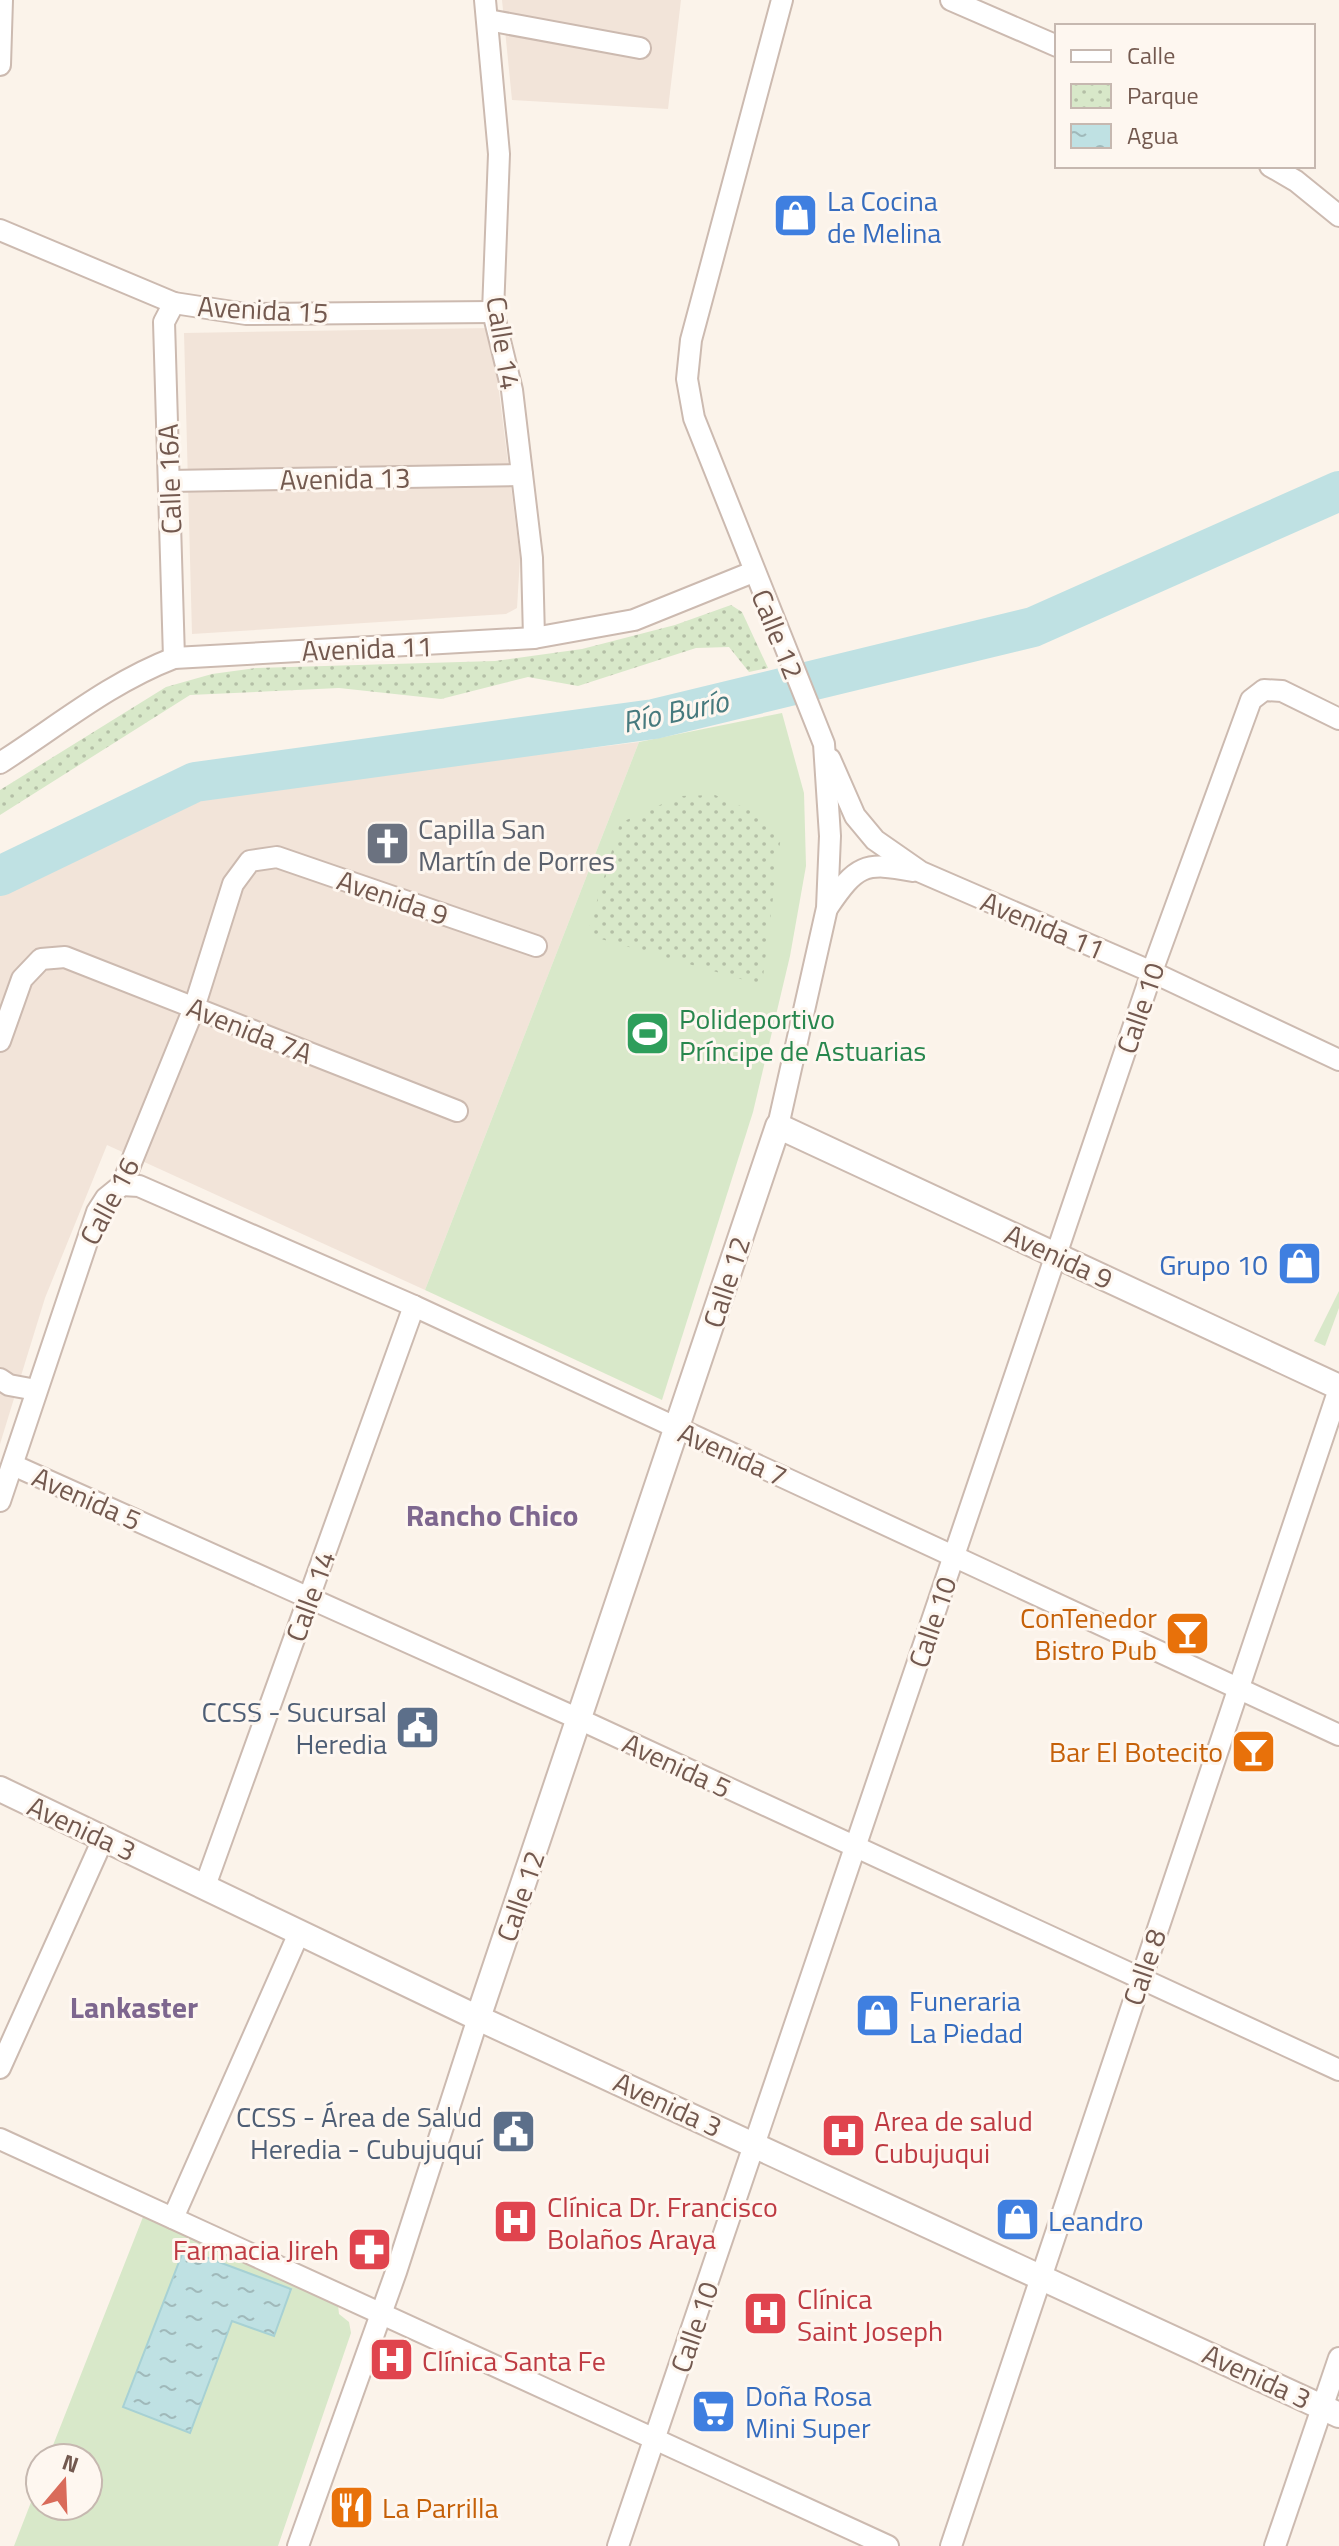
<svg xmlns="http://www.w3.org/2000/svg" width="1339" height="2546" viewBox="0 0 1339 2546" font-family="'Titillium Web',sans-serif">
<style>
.residential{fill:#f2e4d9}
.medical{fill:#f8dee3}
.grass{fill:#d8e8c9}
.park{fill:url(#park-dots)}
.water{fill:url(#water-ripples);stroke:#a7d1d4;stroke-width:2}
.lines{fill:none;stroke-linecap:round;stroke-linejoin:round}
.river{stroke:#bfe1e3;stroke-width:40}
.minor-casing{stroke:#ccbab0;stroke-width:24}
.tertiary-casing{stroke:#ccbab0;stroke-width:28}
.minor{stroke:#fff;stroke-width:20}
.tertiary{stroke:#fff;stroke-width:24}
.labels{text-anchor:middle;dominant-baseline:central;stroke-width:6;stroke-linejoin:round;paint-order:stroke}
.shop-label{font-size:28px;fill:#366cbe;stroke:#fef7f0;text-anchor:start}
.street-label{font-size:28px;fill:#73594f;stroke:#fef7f0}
.worship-label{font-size:28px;fill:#5b616d;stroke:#fef7f0;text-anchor:start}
.leisure-label{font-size:28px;fill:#27864d;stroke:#fef7f0;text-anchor:start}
.food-label{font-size:28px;fill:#c56008;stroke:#fef7f0;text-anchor:end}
.service-label{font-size:28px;fill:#4e5e75;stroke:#fef7f0;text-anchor:end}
.health-label{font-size:28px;fill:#be3a42;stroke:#fef7f0;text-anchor:start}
.water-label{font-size:30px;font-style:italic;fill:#477a7e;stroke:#fef7f0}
.neighbourhood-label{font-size:30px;font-weight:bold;fill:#7e678f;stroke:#fef7f0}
</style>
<defs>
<pattern id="park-dots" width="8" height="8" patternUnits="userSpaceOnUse" patternTransform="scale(2)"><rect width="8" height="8" fill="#d8e8c9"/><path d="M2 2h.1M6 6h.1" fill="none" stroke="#b4bfa6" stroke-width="1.8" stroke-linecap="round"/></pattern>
<pattern id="water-ripples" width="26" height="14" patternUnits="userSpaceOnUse" patternTransform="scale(2)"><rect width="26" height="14" fill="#bfe1e3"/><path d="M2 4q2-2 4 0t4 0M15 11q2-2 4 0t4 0" fill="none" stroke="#a0b9ba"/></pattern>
</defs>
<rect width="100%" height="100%" fill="#fbf3ea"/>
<g class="residential">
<polygon points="502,0 681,0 668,109 512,100"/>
<polygon points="491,328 520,558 517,608 506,614 192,634 184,333"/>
<polygon points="639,742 425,1290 107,1145 45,1298 0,1444 0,896 198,797"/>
</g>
<polygon class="medical" points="841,2115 859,2122 846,2156 827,2150"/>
<g class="grass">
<polygon points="782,713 804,793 806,866 790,956 753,1112 662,1400 425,1290 639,742"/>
<polygon points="1339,1291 1339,1308 1325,1346 1314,1341"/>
<polygon points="143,2217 337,2296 339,2314 349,2322 351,2333 278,2546 14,2546 40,2479 40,2506 88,2506 88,2458 48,2458"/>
</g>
<g class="park">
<polygon points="731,605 742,612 768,668 749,672 729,647 696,648 578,686 528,677 441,699 339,688 190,695 0,815 0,790 166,687 212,674 256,668 495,661 582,649 675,625"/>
<polygon points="715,795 750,810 781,835 762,985 587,935 620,823 680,796"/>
</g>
<polygon class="water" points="184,2249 291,2289 274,2336 232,2321 190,2433 123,2407"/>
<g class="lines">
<polyline class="river" points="0,876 195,782 654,719 1033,627 1339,491"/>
<defs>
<g id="minor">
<polyline points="485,0 499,154 493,312 512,390 532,558 534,638"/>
<polyline points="951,0 1057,46"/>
<polyline points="488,20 640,48"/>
<polyline points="0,65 2,0"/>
<polyline points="1270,166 1296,181 1339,216"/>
<polyline points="0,230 174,303 246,314 493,312"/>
<polyline points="174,303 164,322 174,658"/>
<polyline points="169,481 522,475"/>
<polyline points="830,759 855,816 875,840 921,872 1152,972 1339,1060"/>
<path d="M0 763C58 726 109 683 174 658L534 638 634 620 753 572"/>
<path d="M828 907C856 866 864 861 913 871"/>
<polyline points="0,1041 22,979 41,959 65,957 457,1111"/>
<polyline points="778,1126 827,908 830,836 824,744 694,418 687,379 691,340 782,0"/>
<polyline points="122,1185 139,1186 414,1306 1339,1735"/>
<polyline points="0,1379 9,1385 36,1390"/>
<polyline points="13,1465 581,1720 1339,2070"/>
<polyline points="0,1501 97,1212 106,1198 122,1185 194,1008 233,884 250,861 277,857 536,946"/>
<polyline points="205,1886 414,1306"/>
<polyline points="0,2068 104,1837"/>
<polyline points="0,2139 888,2546"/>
<polyline points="173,2218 299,1933"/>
<polyline points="298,2546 396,2272 478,2018"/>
<polyline points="618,2546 1155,963 1251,700 1264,690 1282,691 1339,719"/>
<polyline points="951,2546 1339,1389"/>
<polyline points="1275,2546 1339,2358"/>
</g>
<g id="tertiary">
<polyline points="0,1789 478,2018 1339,2415"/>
<polyline points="478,2018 778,1126 1339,1387"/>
</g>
</defs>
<use href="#minor" class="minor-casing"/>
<use href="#tertiary" class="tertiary-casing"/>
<use href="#minor" class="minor"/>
<use href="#tertiary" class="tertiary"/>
</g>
<defs>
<symbol id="shop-square" viewBox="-11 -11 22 22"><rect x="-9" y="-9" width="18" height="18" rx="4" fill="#3f7fe0" stroke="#fef7f0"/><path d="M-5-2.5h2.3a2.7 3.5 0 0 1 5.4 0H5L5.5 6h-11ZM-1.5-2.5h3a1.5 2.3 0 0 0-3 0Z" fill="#fff"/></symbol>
<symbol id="church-square" viewBox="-11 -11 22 22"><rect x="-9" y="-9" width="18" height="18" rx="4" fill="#6b7280" stroke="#fef7f0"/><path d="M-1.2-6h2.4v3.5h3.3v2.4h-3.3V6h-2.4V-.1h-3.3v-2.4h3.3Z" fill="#fff"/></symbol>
<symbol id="stadium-square" viewBox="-11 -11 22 22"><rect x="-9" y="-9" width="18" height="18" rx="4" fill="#2e9e5b" stroke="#fef7f0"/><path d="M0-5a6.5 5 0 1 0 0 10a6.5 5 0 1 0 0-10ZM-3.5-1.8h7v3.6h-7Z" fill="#fff"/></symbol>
<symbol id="bar-square" viewBox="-11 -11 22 22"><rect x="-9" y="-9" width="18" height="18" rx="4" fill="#e8710a" stroke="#fef7f0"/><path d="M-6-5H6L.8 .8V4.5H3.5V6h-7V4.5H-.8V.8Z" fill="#fff"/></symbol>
<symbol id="civic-square" viewBox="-11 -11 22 22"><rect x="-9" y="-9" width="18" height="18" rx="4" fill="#5c6f8a" stroke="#fef7f0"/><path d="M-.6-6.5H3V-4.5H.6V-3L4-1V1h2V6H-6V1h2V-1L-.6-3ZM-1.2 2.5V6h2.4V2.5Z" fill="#fff"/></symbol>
<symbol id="hospital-square" viewBox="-11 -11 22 22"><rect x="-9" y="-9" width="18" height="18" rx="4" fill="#e0444e" stroke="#fef7f0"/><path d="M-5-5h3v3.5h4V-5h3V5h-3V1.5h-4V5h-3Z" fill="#fff"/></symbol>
<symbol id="pharmacy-square" viewBox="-11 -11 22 22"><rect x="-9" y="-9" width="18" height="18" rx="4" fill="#e0444e" stroke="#fef7f0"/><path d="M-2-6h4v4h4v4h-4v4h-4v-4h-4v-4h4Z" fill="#fff"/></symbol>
<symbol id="supermarket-square" viewBox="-11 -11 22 22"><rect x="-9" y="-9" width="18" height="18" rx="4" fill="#3f7fe0" stroke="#fef7f0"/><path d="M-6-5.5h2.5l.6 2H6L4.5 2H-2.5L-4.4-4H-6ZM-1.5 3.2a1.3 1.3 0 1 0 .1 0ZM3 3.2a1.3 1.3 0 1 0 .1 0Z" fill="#fff"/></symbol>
<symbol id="restaurant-square" viewBox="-11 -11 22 22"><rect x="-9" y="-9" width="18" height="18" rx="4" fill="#e8710a" stroke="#fef7f0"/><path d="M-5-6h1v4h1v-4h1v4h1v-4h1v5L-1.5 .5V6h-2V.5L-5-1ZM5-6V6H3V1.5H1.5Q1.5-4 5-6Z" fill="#fff"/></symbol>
</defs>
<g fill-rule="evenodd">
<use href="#shop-square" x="770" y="190" width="51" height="51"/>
<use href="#church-square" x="362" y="818" width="51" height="51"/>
<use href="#stadium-square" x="622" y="1008" width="51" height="51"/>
<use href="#shop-square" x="1274" y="1238" width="51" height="51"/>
<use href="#bar-square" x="1162" y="1608" width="51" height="51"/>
<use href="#civic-square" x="392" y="1702" width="51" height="51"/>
<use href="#bar-square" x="1228" y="1726" width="51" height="51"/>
<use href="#shop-square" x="852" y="1990" width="51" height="51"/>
<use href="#civic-square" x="488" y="2106" width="51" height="51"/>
<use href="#hospital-square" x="818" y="2110" width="51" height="51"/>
<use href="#shop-square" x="992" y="2194" width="51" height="51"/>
<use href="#hospital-square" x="490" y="2196" width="51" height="51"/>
<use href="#pharmacy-square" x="344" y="2224" width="51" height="51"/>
<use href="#hospital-square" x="740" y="2288" width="51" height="51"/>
<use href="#hospital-square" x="366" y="2334" width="51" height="51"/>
<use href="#supermarket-square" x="688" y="2386" width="51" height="51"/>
<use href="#restaurant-square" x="326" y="2482" width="51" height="51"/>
</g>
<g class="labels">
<g class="shop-label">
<text x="827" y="200">La Cocina<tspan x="827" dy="32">de Melina</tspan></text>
<text x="1268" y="1264" text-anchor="end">Grupo 10</text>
<text x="909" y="2000">Funeraria<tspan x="909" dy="32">La Piedad</tspan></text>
<text x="1048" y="2220">Leandro</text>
<text x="745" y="2395">Doña Rosa<tspan x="745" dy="32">Mini Super</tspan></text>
</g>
<g class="street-label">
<text transform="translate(263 309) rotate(3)">Avenida 15</text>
<text transform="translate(504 343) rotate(81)">Calle 14</text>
<text transform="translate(345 478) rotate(-1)">Avenida 13</text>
<text transform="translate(169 479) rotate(-92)">Calle 16A</text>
<text transform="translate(778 634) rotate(68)">Calle 12</text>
<text transform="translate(367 648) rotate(-2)">Avenida 11</text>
<text transform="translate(393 897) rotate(19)">Avenida 9</text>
<text transform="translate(1043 925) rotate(23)">Avenida 11</text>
<text transform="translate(1140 1008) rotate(-71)">Calle 10</text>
<text transform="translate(250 1030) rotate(22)">Avenida 7A</text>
<text transform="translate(109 1201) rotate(-62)">Calle 16</text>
<text transform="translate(1059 1256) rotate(25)">Avenida 9</text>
<text transform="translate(726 1282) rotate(-72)">Calle 12</text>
<text transform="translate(733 1454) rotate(24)">Avenida 7</text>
<text transform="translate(87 1498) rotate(24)">Avenida 5</text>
<text transform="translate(310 1596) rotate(-70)">Calle 14</text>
<text transform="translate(932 1622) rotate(-71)">Calle 10</text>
<text transform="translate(677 1765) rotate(25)">Avenida 5</text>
<text transform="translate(82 1828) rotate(25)">Avenida 3</text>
<text transform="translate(520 1896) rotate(-71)">Calle 12</text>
<text transform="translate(1144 1967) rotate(-71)">Calle 8</text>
<text transform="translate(668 2104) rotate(25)">Avenida 3</text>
<text transform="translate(694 2327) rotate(-71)">Calle 10</text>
<text transform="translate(1257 2376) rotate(25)">Avenida 3</text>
</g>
<g class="worship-label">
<text x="418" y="828">Capilla San<tspan x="418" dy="32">Martín de Porres</tspan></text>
</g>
<g class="leisure-label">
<text x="679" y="1018">Polideportivo<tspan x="679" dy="32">Príncipe de Astuarias</tspan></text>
</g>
<g class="food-label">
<text x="1157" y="1617">ConTenedor<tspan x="1157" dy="32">Bistro Pub</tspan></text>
<text x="1223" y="1751">Bar El Botecito</text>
<text x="382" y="2507" text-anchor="start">La Parrilla</text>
</g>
<g class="service-label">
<text x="387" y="1711">CCSS - Sucursal<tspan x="387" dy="32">Heredia</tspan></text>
<text x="482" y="2116">CCSS - Área de Salud<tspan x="482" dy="32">Heredia - Cubujuquí</tspan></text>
</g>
<g class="health-label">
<text x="874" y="2120">Area de salud<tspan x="874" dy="32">Cubujuqui</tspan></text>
<text x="547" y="2206">Clínica Dr. Francisco<tspan x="547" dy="32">Bolaños Araya</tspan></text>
<text x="339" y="2249" text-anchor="end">Farmacia Jireh</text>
<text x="797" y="2298">Clínica<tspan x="797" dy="32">Saint Joseph</tspan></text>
<text x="422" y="2360">Clínica Santa Fe</text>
</g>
<g class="water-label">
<text transform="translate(675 711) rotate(-12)">Río Burío</text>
</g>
<g class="neighbourhood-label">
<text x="492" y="1515">Rancho Chico</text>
<text x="134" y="2007">Lankaster</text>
</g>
</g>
<rect x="1055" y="24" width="260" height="144" fill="#fef7f0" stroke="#c6b8b0" stroke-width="2"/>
<rect x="1071" y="50" width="40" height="12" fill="#ffffff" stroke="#c6b8b0" stroke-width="2"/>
<text x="1127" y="64" font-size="24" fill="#73594f">Calle</text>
<rect x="1071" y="84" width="40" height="24" fill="url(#park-dots)" stroke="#c6b8b0" stroke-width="2"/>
<text x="1127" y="104" font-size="24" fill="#73594f">Parque</text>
<rect x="1071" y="124" width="40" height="24" fill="url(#water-ripples)" stroke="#c6b8b0" stroke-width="2"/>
<text x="1127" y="144" font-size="24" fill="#73594f">Agua</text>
<g transform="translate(64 2482) rotate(19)"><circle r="38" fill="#fef7f0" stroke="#c6b8b0" stroke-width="2"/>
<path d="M0-6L14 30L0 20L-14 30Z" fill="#d96b5a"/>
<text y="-12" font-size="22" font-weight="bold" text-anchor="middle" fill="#73594f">N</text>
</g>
</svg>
